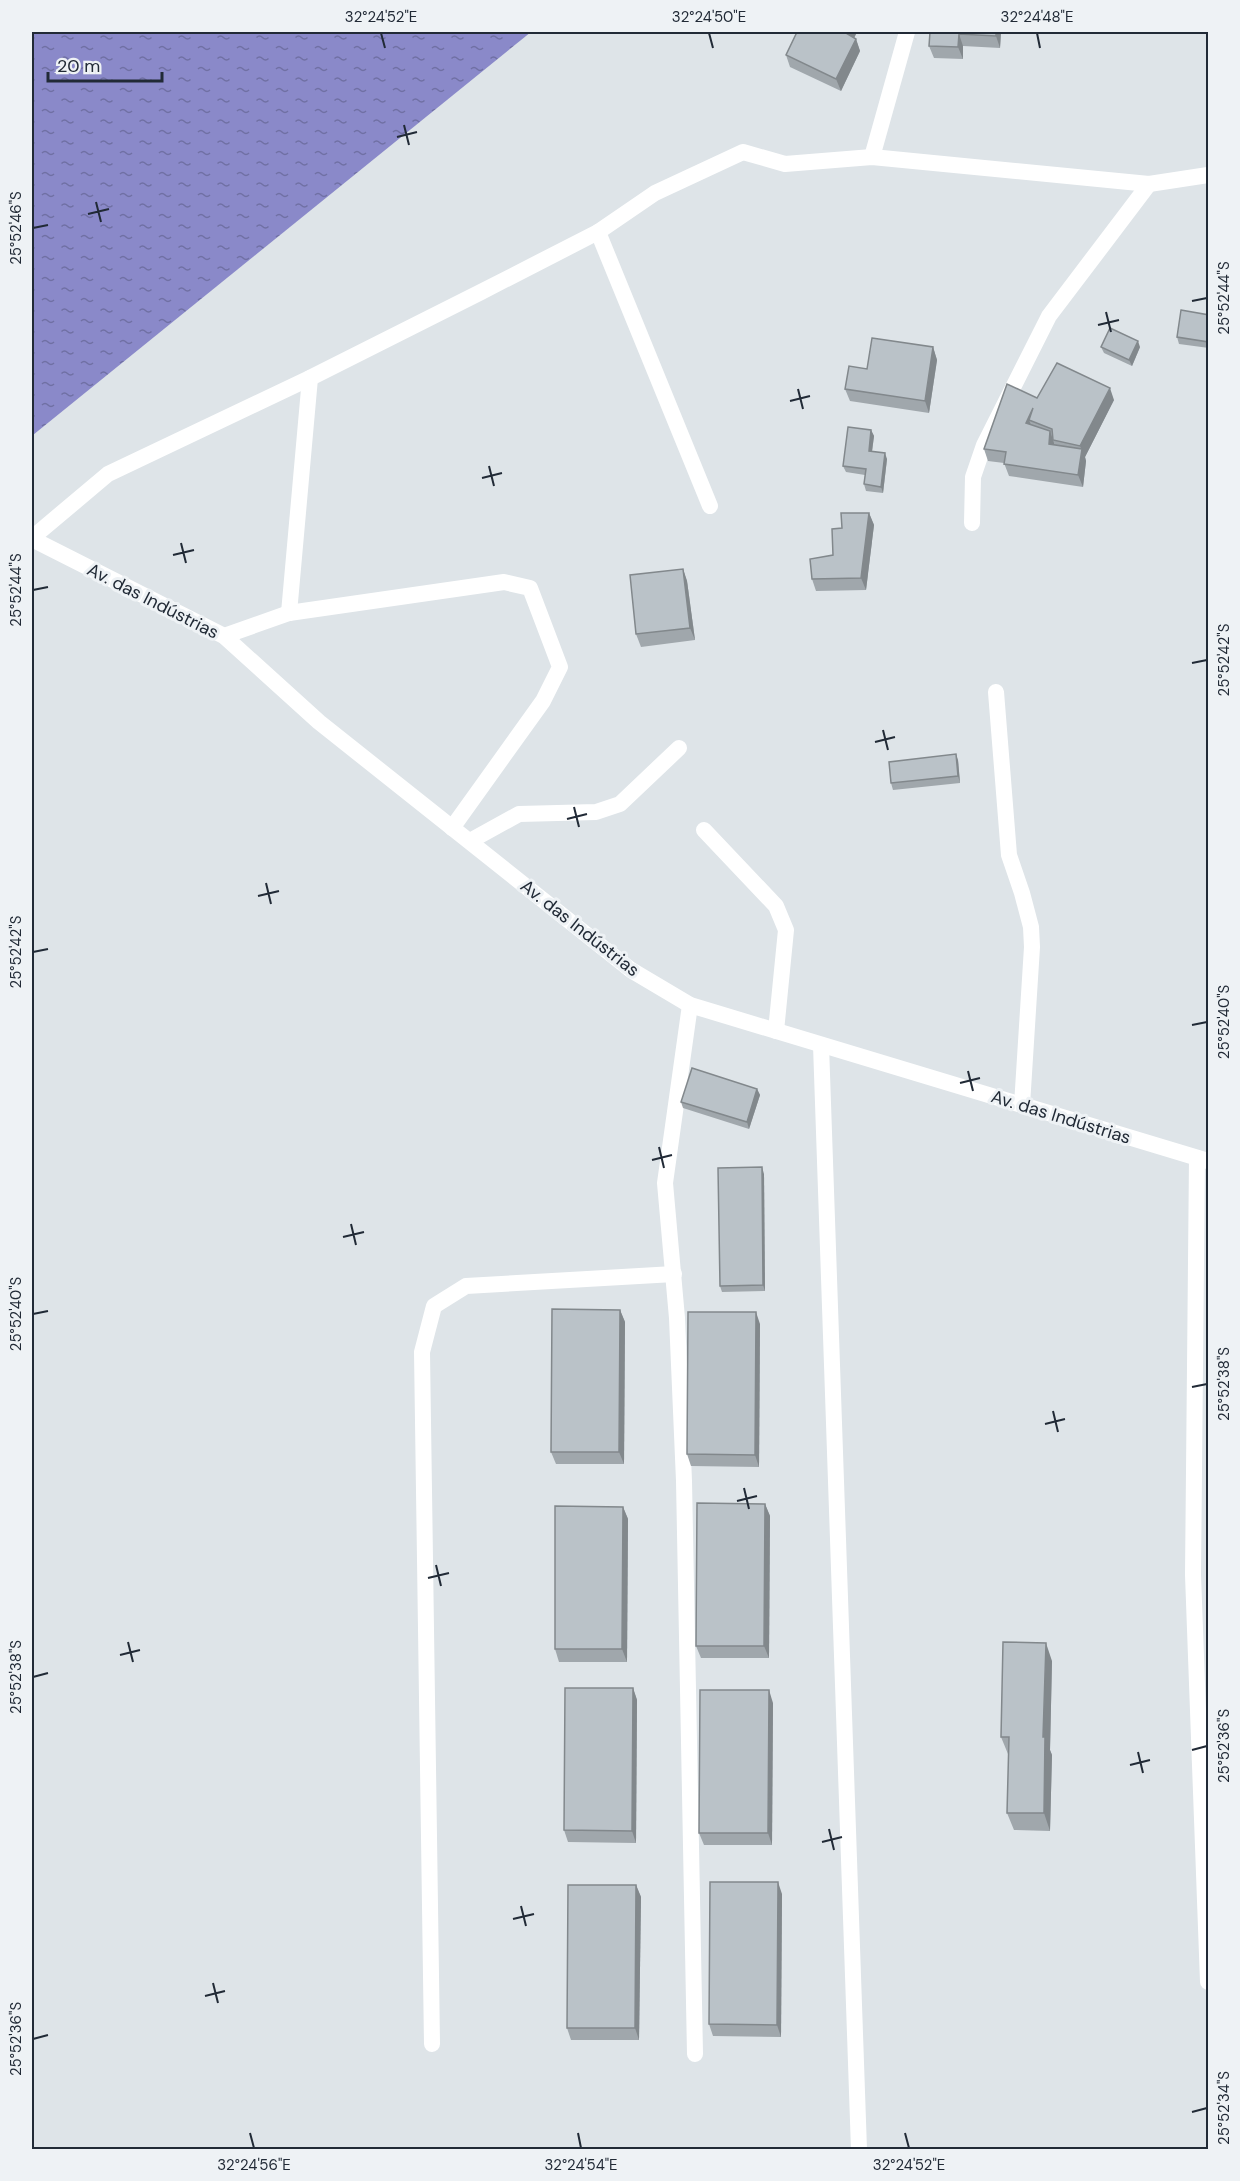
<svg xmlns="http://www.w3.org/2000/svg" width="1240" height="2181" viewBox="0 0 1240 2181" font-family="'DM Sans',sans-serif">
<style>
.water{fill:url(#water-ripples)}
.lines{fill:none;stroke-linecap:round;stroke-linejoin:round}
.service{stroke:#fff;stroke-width:16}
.minor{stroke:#fff;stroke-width:16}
.tertiary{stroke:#fff;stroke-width:16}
.wall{fill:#a0a7ac}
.shaded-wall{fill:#82888c}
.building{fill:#bac2c8;stroke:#82888c;stroke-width:1.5}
.ticks{fill:none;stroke:#212a36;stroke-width:2}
.labels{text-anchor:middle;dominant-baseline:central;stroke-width:6;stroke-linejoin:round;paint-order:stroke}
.street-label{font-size:18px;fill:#212a36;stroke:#eef2f5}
.neatline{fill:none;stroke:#212a36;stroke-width:2}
.ticks-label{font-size:15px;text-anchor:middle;fill:#212a36}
</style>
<defs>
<pattern id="water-ripples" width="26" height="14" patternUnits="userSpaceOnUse" patternTransform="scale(1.5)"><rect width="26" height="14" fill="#8a89c9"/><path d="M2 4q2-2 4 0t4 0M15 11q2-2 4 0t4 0" fill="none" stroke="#7070a4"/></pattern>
</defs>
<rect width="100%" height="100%" fill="#dee4e8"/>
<polygon class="water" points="32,32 531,32 33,435"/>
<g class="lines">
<g class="service">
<polyline points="289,613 310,378"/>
<polyline points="224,636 289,613 504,582 530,588 560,667 543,701 452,828"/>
<polyline points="704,830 776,906 786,930 776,1031"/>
<polyline points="470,841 519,814 596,812 620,804 679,748"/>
</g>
<g class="minor">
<polyline points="872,157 907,32"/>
<polyline points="598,232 710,506"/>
<polyline points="972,523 973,477 984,445 1049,316 1149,184"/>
<polyline points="32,538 108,474 310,378 481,292 598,232 655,193 743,152 785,164 872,157 1149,184 1208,175"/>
<polyline points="996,692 1009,855 1022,893 1031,927 1032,947 1022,1105"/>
<polyline points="690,1005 665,1183 677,1318 684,1481 695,2054"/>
<polyline points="821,1045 859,2150"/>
<polyline points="1197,1158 1193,1575 1208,1982"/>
<polyline points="432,2044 422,1352 434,1306 466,1286 674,1274"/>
</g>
<polyline class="tertiary" points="32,539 224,636 319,722 631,970 690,1005 1208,1161"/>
</g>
<g class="wall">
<polygon points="797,32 857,32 854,38 856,39 860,51 841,91 790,67 786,55"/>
<polygon points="930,32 1001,32 1000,48 963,46 963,59 934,58 929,46"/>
<polygon points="1209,315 1209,348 1179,344 1177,337"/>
<polygon points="933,347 937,360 929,413 850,401 845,389 867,369"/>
<polygon points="1101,347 1140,347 1132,366 1104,353"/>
<polygon points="1037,398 1114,400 1085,457 1086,461 1083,487 1009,476 1004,463 988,461 984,449"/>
<polygon points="871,430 874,436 872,452 887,459 883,493 866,491 864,484 865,475 846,472 843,466"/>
<polygon points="869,513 874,525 866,590 816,591 812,579"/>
<polygon points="683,569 687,581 695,640 641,647 636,634"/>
<polygon points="958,760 960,783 893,790 891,783"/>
<polygon points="757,1089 760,1095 749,1129 683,1108 681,1102"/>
<polygon points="764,1174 765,1291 722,1292 720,1286"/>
<polygon points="620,1310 625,1322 624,1464 556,1464 551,1452"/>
<polygon points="760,1324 759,1467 691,1466 687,1454"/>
<polygon points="765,1504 770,1516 769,1658 701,1658 696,1646"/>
<polygon points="623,1507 628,1519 627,1662 559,1662 555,1649"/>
<polygon points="1052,1661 1050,1750 1052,1755 1050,1831 1014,1830 1007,1813 1009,1754 1008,1754 1001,1737"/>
<polygon points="633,1688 637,1700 636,1843 568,1842 564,1830"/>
<polygon points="773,1703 772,1845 704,1845 699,1833"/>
<polygon points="636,1885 641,1897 639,2040 571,2040 567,2028"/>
<polygon points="782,1894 781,2037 713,2036 709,2024"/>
</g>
<g class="shaded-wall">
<polygon points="846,32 857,32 850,46 846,33"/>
<polygon points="996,32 1001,32 1000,48 996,36"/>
<polygon points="959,34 963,46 963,59 958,47"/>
<polygon points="856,39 860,51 841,91 836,79"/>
<polygon points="1138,341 1140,347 1132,366 1129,360"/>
<polygon points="933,347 937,360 929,413 925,401"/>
<polygon points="1110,388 1114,400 1085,457 1086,461 1083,487 1078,475 1082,451 1080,446"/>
<polygon points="1033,408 1029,420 1033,430 1026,423"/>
<polygon points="871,430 874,436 871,458 869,451"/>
<polygon points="1050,431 1054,443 1054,456 1049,444"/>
<polygon points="885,453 887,459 883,493 881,487"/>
<polygon points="869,513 874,525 866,590 861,578"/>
<polygon points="683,569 687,581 695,640 690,628"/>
<polygon points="956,754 958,760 960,783 958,776"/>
<polygon points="757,1089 760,1095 749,1129 747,1122"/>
<polygon points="762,1167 764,1174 765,1291 763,1285"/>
<polygon points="620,1310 625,1322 624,1464 619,1452"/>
<polygon points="756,1312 760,1324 759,1467 755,1455"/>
<polygon points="765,1504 770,1516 769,1658 764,1646"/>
<polygon points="623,1507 628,1519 627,1662 622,1649"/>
<polygon points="1046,1643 1052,1661 1050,1750 1052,1755 1050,1831 1044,1813 1043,1737"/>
<polygon points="633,1688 637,1700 636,1843 632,1831"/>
<polygon points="769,1690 773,1703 772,1845 768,1833"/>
<polygon points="778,1882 782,1894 781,2037 777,2025"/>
<polygon points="636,1885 641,1897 639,2040 635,2028"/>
</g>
<g class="building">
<polygon points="797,32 846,32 846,33 856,39 836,79 786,55"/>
<polygon points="930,32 996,32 996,36 959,34 958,47 929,46"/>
<polygon points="1181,310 1209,315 1209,342 1177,337"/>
<polygon points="1110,328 1138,341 1129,360 1101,347"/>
<polygon points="872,338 933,347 925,401 845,389 849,366 867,369"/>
<polygon points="1057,363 1110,388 1080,446 1053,440 1052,429 1029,420 1033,408 1026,423 1050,431 1049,444 1082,449 1078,475 1004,464 1006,452 984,449 1007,384 1037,398"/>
<polygon points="848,427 871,430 869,451 885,453 881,487 864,484 866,469 843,466"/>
<polygon points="841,513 869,513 861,578 812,579 810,559 833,555 832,529 842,528"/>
<polygon points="683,569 690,628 636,634 630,575"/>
<polygon points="956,754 958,776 891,783 889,762"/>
<polygon points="692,1068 757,1089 747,1122 681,1102"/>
<polygon points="762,1167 763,1285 720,1286 718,1168"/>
<polygon points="552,1309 620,1310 619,1452 551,1452"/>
<polygon points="688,1312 756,1312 755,1455 687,1454"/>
<polygon points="697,1503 765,1504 764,1646 696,1646"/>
<polygon points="555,1506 623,1507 622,1649 555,1649"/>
<polygon points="1003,1642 1046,1643 1043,1737 1045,1737 1044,1813 1007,1813 1009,1737 1001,1737"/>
<polygon points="565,1688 633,1688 632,1831 564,1830"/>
<polygon points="700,1690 769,1690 768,1833 699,1833"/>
<polygon points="710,1882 778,1882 777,2025 709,2024"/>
<polygon points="568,1885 636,1885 635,2028 567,2028"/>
</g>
<path class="ticks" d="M381 33 385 48M709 33 713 48M1037 33 1040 48M404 125 409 145M397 137 417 132M96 202 101 222M88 214 109 209M33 228 48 225M1192 301 1207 298M1106 312 1111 332M1098 325 1119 320M798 389 803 409M790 401 810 396M489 466 494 486M482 478 502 473M181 543 186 563M173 555 194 550M33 590 48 587M1192 663 1207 660M883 730 888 750M875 742 895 737M574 807 579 827M567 819 587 814M266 883 271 904M258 896 279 891M33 952 48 949M1192 1025 1207 1022M968 1071 973 1091M960 1083 980 1078M659 1147 664 1168M652 1160 672 1155M351 1224 356 1245M343 1237 364 1232M33 1314 48 1311M1192 1387 1207 1384M1053 1411 1058 1432M1045 1424 1065 1419M744 1488 749 1509M737 1501 757 1496M436 1565 441 1586M428 1578 449 1573M128 1642 133 1662M120 1655 140 1650M33 1677 48 1673M1192 1750 1207 1746M1138 1752 1143 1773M1130 1765 1150 1760M829 1829 834 1850M822 1842 842 1837M521 1906 526 1926M513 1919 534 1914M213 1983 218 2003M205 1996 225 1991M33 2039 48 2035M1192 2112 1207 2108M250 2133 254 2148M578 2133 581 2148M905 2133 909 2148"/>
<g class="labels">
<g class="street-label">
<text transform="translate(153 601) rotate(27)">Av. das Indústrias</text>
<text transform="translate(580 928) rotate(38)">Av. das Indústrias</text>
<text transform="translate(1061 1117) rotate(17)">Av. das Indústrias</text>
</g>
</g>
<rect width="1240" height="2181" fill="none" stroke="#eef2f5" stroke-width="66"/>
<path d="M48 72v9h114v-9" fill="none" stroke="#212a36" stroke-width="3"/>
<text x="57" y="72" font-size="18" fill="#212a36" stroke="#eef2f5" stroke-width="4.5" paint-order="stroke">20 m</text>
<rect x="33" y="33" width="1174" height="2115" class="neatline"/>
<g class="ticks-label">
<text x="381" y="22">32°24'52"E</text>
<text x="709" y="22">32°24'50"E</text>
<text x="1037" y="22">32°24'48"E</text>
<text transform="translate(16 228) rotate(-90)" y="5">25°52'46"S</text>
<text transform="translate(1224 298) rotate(-90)" y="5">25°52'44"S</text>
<text transform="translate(16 590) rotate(-90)" y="5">25°52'44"S</text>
<text transform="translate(1224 660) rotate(-90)" y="5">25°52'42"S</text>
<text transform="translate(16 952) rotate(-90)" y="5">25°52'42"S</text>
<text transform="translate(1224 1022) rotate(-90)" y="5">25°52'40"S</text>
<text transform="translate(16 1314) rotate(-90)" y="5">25°52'40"S</text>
<text transform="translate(1224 1384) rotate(-90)" y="5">25°52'38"S</text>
<text transform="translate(16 1677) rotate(-90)" y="5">25°52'38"S</text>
<text transform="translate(1224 1746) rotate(-90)" y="5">25°52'36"S</text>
<text transform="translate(16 2039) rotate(-90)" y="5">25°52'36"S</text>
<text transform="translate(1224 2108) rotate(-90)" y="5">25°52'34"S</text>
<text x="254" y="2170">32°24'56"E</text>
<text x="581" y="2170">32°24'54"E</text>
<text x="909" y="2170">32°24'52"E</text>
</g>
</svg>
